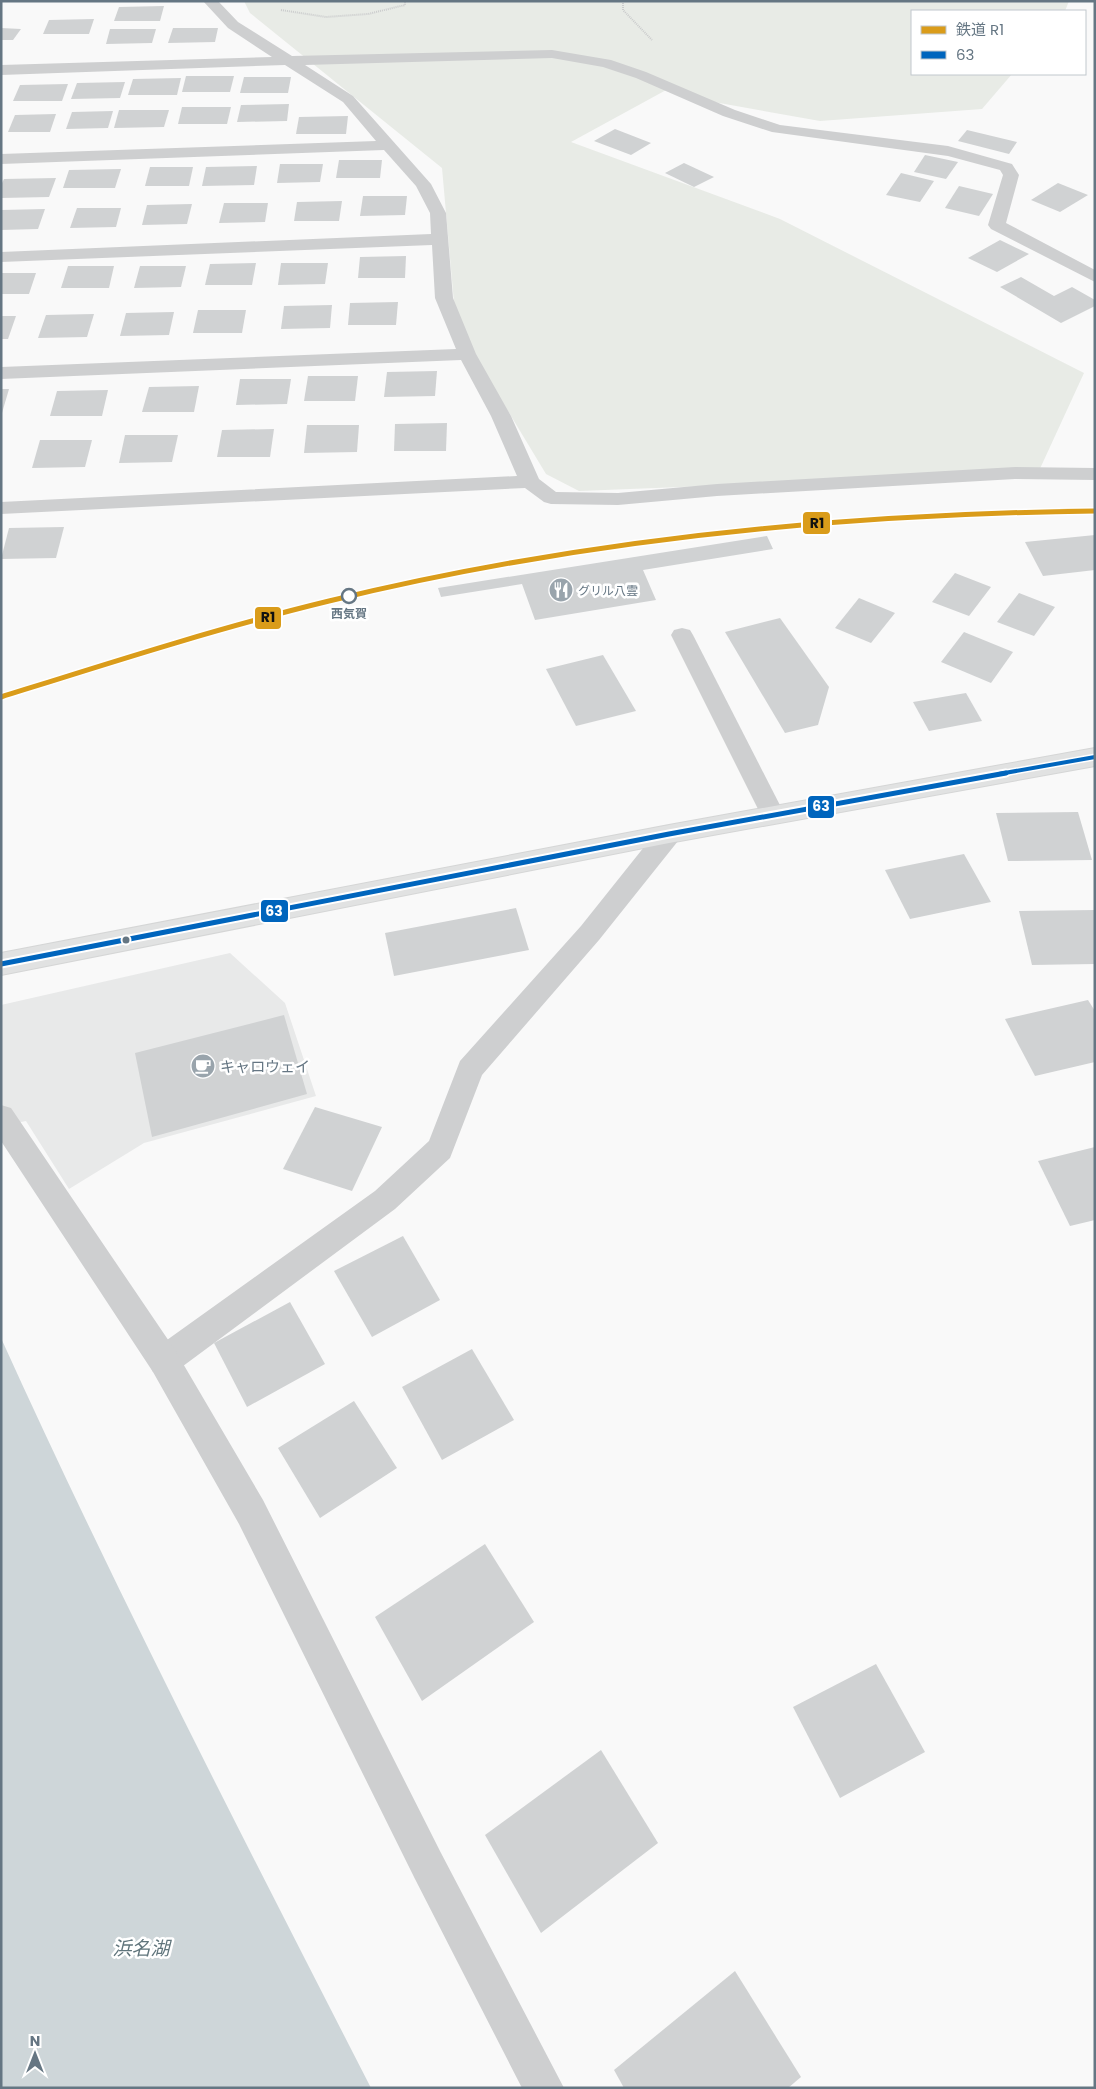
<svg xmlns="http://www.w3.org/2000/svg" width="1096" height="2089" viewBox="0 0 1096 2089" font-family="Poppins,'Noto Sans JP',sans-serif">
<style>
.built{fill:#e8e9e9}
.green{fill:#e8ebe6}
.water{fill:#ced6d9}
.building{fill:#d0d2d3}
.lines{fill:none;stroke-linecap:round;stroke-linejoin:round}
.trunk-casing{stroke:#d5d6d6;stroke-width:2}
.path{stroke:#cbcccd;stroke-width:2;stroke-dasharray:1 1;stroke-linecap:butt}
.service{fill:#cecfd0;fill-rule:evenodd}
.minor{fill:#cecfd0;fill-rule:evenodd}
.trunk{fill:#e1e2e2;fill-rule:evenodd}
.bus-1-far1-casing{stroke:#fff;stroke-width:7}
.bus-1-casing{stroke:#fff;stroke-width:9}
.bus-1-far1{stroke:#0065bd;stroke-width:4}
.bus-1{stroke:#0065bd;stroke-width:5}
.rail-1-casing{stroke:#fff;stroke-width:8}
.rail-1{stroke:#da9c1a;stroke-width:5}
.stop-dot{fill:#fff;stroke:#657683;stroke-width:2.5}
.bus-dot{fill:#657683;stroke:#fff;stroke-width:2}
.labels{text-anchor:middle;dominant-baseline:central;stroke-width:5;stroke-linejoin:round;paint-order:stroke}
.far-poi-label{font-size:12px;fill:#657683;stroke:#fff;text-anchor:start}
.far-stop-label{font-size:12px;font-weight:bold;fill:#657683;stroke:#fff}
.poi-label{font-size:15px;fill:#657683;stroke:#fff;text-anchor:start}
.near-water-label{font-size:19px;font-style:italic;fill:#60757c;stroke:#fff}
.line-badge{stroke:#fff;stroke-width:2}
.badge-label{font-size:14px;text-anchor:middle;font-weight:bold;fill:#fff}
.pale-badge-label{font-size:14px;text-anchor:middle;font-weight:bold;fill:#111}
</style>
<rect width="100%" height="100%" fill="#f9f9f9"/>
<polygon class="built" points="230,953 285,1003 316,1096 144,1143 69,1189 26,1121 1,1126 1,1005"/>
<polygon class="green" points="244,1 1069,1 1065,11 912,11 912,74 1012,74 982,109 820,121 697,99 668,89 571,142 780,219 1084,373 1038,473 579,491 546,474 456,325 442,168 250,13"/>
<path class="water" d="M1 1338C116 1592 244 1840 371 2088H1Z"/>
<g class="building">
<polygon points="164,6 160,21 114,21 119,7"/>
<polygon points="94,19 89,34 43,34 49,20"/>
<polygon points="1,28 21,29 13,40 1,40"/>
<polygon points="173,28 218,28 215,42 168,43"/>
<polygon points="110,29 156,29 152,43 106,44"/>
<polygon points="186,76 234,76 230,92 182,92"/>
<polygon points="244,77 291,77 288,93 240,93"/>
<polygon points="181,78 177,95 128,95 133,79"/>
<polygon points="125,82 120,98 71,99 77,83"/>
<polygon points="68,84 62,101 13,101 20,85"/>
<polygon points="289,104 287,121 237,122 241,105"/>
<polygon points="182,107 231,107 227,124 178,124"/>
<polygon points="119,110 169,110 164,127 114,128"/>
<polygon points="113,111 108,128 66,129 72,112"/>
<polygon points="56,114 50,132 8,132 15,115"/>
<polygon points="348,116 346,134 296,134 299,117"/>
<polygon points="615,129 651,143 631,155 594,141"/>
<polygon points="967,130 1017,142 1009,154 958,141"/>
<polygon points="925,155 958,162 946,179 914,172"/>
<polygon points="339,160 382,160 380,178 336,178"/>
<polygon points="684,163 714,177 694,187 665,173"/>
<polygon points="280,164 323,164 320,182 277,183"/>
<polygon points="257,166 254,185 202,186 206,167"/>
<polygon points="150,167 193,167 189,186 145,186"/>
<polygon points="121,169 115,188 63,188 69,170"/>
<polygon points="901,173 934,181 920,202 886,195"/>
<polygon points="56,178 49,197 1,198 1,185 4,179"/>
<polygon points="1058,183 1088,195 1060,212 1031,200"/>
<polygon points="959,186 993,194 979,216 945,208"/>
<polygon points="363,196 407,196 405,215 360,216"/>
<polygon points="342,201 339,221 294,221 297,202"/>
<polygon points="224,203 268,203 265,222 219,223"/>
<polygon points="192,204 187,224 142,225 147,205"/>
<polygon points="77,208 121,208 116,227 70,228"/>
<polygon points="45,209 38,229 1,230 1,210"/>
<polygon points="1000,240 1029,254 997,272 968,258"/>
<polygon points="406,256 405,278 358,278 360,257"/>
<polygon points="256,263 252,285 205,285 210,264"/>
<polygon points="281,263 328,263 325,284 278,285"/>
<polygon points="68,266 114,266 109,288 61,288"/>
<polygon points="140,266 186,266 181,287 134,288"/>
<polygon points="1,273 36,273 29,294 1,294"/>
<polygon points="1021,277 1054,296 1072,287 1095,300 1095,306 1061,323 1000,287"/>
<polygon points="398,302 396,325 348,325 350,303"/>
<polygon points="332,305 330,328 281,329 284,306"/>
<polygon points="198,310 246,310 242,333 193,333"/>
<polygon points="174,312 169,335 120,336 126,313"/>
<polygon points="94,314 87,337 38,338 46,315"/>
<polygon points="1,316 16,316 8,339 1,339"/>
<polygon points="437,371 435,396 384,397 387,372"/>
<polygon points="308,376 358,376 355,401 304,401"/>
<polygon points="240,379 291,379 287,404 236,405"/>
<polygon points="199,386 194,412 142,412 149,387"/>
<polygon points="1,389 9,389 2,413 1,413"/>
<polygon points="108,390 102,416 50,416 57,391"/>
<polygon points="447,423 446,451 394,451 395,424"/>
<polygon points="307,425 359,425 357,452 304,453"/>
<polygon points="274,429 270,457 217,457 222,430"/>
<polygon points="125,435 178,435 172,462 119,463"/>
<polygon points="40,440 92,440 85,467 32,468"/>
<polygon points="64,527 56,558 1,559 9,528"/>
<polygon points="1095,535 1095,570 1043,576 1025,542"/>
<polygon points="767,536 773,549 643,570 656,600 535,620 522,584 441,597 438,588"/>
<polygon points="955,573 991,587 969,616 932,602"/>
<polygon points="1019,593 1055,607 1034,636 997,622"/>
<polygon points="859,598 895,613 871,643 835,628"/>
<polygon points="780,618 829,687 818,725 785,733 725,632"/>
<polygon points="964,632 1013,652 991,683 941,662"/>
<polygon points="603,655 636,711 576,726 546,669"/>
<polygon points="966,693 982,721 929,731 913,702"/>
<polygon points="1078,812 1092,860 1008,861 996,813"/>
<polygon points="964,854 991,902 910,919 885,870"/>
<polygon points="516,908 529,950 394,976 385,933"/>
<polygon points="1095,910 1095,964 1032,965 1019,911"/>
<polygon points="1088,1000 1095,1011 1095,1062 1035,1076 1005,1019"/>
<polygon points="284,1015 307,1094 152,1137 135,1053"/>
<polygon points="315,1107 382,1127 352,1191 283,1169"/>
<polygon points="1095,1147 1095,1220 1070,1226 1038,1161"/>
<polygon points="403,1236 440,1300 372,1337 334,1271"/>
<polygon points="290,1302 325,1364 247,1407 214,1343"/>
<polygon points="472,1349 514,1420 442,1460 402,1387"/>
<polygon points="354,1401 397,1468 320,1518 278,1448"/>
<polygon points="485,1544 534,1622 422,1701 375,1617"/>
<polygon points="876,1664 925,1752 840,1798 793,1707"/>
<polygon points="601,1750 658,1843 541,1933 485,1835"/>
<polygon points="735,1971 801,2077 788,2088 624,2088 614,2070"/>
</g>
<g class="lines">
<defs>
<polygon id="trunk" points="1095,748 1095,766 669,843 1,975 1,953 669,825"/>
</defs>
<use href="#trunk" class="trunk-casing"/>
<g class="path">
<polyline points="623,1 623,10 652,40"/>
<polyline points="281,10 326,17 368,14 405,5 405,1"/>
</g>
<polygon class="service" points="669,825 678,827 681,834 678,841 599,940 482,1075 450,1158 395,1209 175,1372 164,1376 153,1372 148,1361 153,1350 375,1191 429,1141 460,1061 581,926 660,827"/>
<g class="minor">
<polygon points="203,1 218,1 238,22 292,56 552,50 611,60 646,72 735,110 780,125 948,146 1012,164 1019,175 1006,223 1095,270 1095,282 991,229 988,225 1003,175 1000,170 948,156 772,132 723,116 636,78 603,67 552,58 305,65 353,96 431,184 446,213 453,298 476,354 511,416 539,479 556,492 618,493 717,484 1015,467 1095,468 1095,480 1015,479 717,496 618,505 551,504 544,502 525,488 1,514 1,502 517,476 491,416 461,360 1,379 1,367 456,349 435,298 432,245 1,262 1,252 431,234 430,213 416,186 384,150 1,164 1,154 376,141 343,102 285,65 1,75 1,65 272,57 228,28"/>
<polygon points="682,628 690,630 693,635 785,815 782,821 773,824 764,821 671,635 674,630"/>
<polygon points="1,1105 11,1108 175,1350 263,1500 441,1853 564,2088 522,2088 415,1879 239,1524 153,1372 1,1141"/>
</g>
<use href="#trunk" class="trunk"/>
<defs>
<polyline id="bus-1-far1" points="999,774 1095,757"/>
<polyline id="bus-1" points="1,964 669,834 1006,773"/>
</defs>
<use href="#bus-1-far1" class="bus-1-far1-casing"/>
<use href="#bus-1" class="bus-1-casing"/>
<use href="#bus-1-far1" class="bus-1-far1"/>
<use href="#bus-1" class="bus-1"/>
<defs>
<path id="rail-1" d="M1 697C109 663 218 628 329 601 579 540 838 514 1095 511"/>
</defs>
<use href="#rail-1" class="rail-1-casing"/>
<use href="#rail-1" class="rail-1"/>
</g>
<defs>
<symbol id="restaurant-disc" viewBox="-11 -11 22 22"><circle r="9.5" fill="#99a4ac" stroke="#fff"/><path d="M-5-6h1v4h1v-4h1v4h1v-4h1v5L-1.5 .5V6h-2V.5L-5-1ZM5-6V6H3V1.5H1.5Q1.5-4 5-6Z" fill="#fff"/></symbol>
<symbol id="cafe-disc" viewBox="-11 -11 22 22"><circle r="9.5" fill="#99a4ac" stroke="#fff"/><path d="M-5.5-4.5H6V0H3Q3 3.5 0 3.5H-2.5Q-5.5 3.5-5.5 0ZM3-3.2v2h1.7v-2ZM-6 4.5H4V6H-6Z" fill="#fff"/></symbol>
</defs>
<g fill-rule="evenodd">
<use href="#restaurant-disc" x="547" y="576" width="28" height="28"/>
<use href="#cafe-disc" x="189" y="1052" width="28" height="28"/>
</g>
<circle class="stop-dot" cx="349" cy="596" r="7"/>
<circle class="bus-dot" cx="126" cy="940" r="4.5"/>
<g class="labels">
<g class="far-poi-label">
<text x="578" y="590">グリル八雲</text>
</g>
<g class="far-stop-label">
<text x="349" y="613">西気賀</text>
</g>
<g class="poi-label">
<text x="220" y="1066">キャロウェイ</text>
</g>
<g class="near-water-label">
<text x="141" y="1948">浜名湖</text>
</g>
</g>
<g class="line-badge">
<rect x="802" y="511" width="29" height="24" rx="5" fill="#da9c1a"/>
<rect x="254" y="606" width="28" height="24" rx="5" fill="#da9c1a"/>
<rect x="807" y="795" width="28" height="24" rx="5" fill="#0065bd"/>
<rect x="260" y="899" width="29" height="24" rx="5" fill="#0065bd"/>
</g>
<g class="badge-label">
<text x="821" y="811">63</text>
<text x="274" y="916">63</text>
</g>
<g class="pale-badge-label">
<text x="817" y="528">R1</text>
<text x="268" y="622">R1</text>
</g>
<rect width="1096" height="2089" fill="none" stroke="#657683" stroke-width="5"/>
<rect x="911" y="10" width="175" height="65" fill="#ffffff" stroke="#c1c8cd"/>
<rect x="921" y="26" width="25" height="8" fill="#da9c1a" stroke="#c1c8cd"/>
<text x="956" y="35" font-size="15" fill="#657683">鉄道 R1</text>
<rect x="921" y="51" width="25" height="8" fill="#0065bd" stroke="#c1c8cd"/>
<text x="956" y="60" font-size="15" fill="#657683">63</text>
<g transform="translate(35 2054)" stroke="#ffffff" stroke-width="4" paint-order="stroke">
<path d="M0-4L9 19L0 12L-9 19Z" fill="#657683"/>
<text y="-8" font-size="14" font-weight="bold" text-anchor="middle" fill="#657683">N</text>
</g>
</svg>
